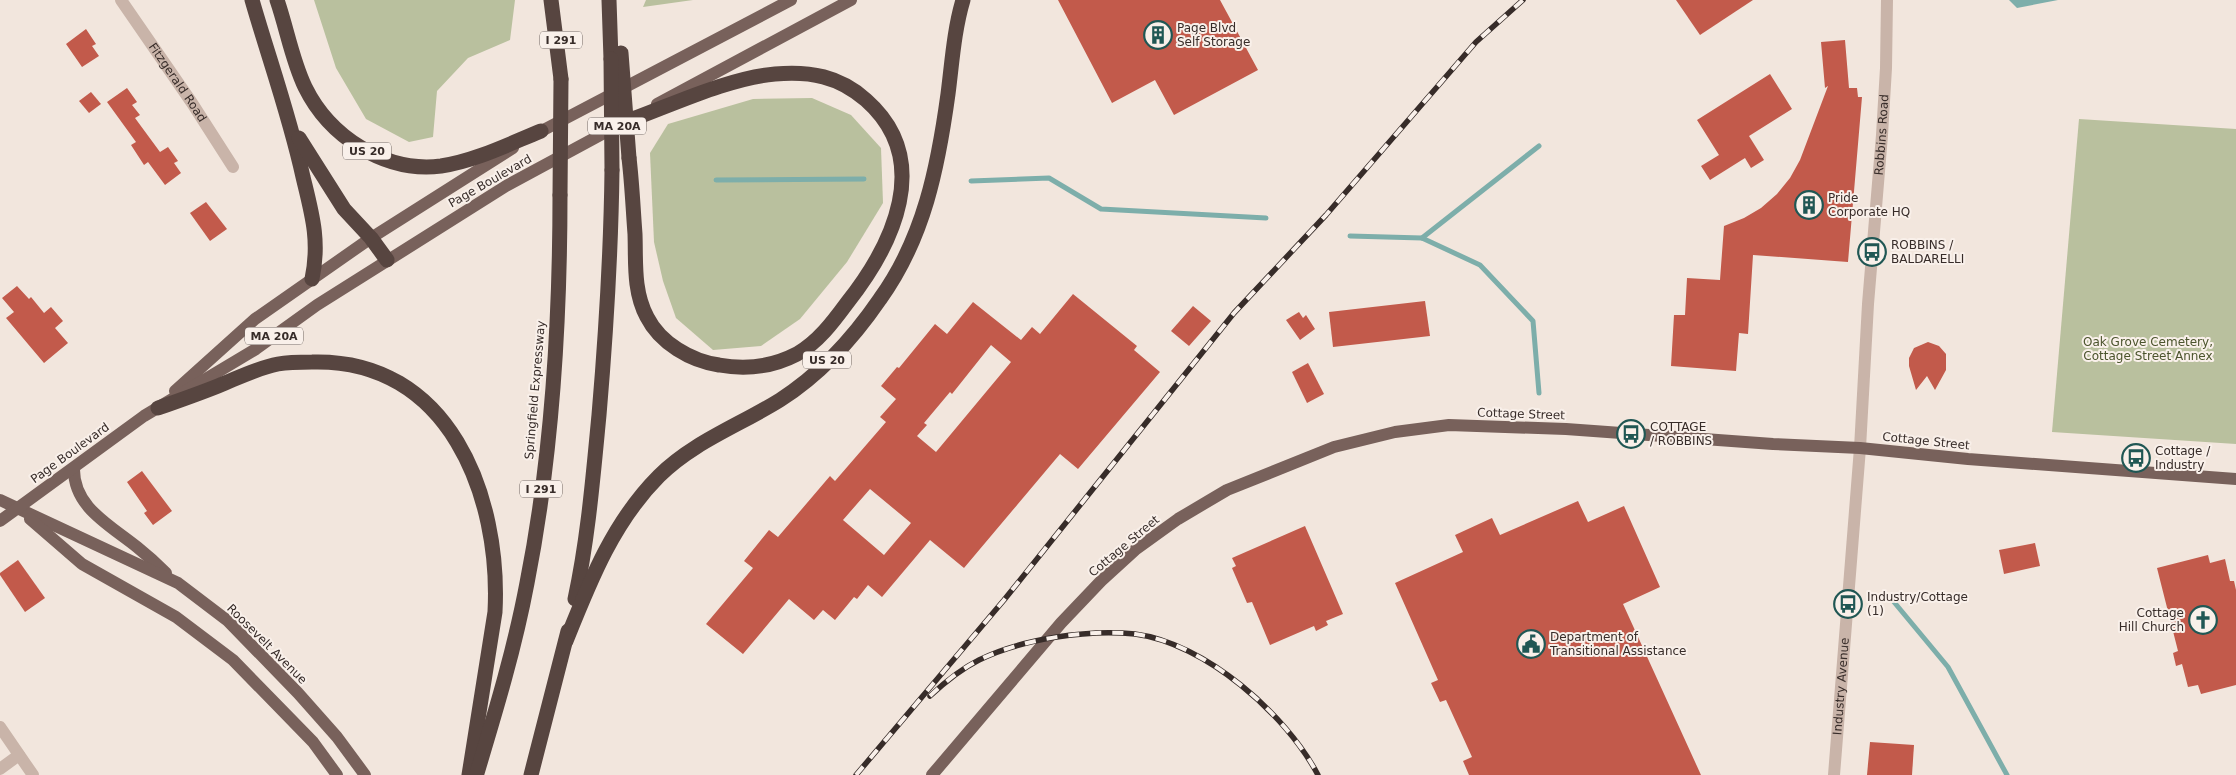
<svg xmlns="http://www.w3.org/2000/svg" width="2236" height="775" viewBox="0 0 2236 775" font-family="'DejaVu Sans',sans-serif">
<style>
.green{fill:#b9c09e}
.water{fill:#7daeaa}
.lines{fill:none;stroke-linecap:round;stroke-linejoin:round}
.stream{stroke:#7daeaa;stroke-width:5}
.building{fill:#c25a4b;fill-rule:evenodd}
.minor{stroke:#c9b4a9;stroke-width:12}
.major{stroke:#78615b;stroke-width:12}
.highway{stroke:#574540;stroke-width:15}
.rail-casing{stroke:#372c29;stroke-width:5.5}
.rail{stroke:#f9f0ea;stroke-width:4;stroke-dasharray:11;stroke-linecap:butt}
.highway-bridge{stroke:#574540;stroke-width:15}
.labels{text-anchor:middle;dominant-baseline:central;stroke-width:4;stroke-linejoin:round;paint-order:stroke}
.shield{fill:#f9f0ea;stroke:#716763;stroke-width:1}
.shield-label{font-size:11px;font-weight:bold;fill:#372c29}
.poi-label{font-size:12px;fill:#372c29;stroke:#f9f0ea;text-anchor:start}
.street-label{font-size:12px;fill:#372c29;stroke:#f9f0ea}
.park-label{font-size:12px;fill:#4b542d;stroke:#f9f0ea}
</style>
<rect width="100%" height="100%" fill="#f2e6dd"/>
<g class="green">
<polygon points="314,0 515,0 510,40 468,58 437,91 433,137 409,142 366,119 336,68"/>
<polygon points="646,0 693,0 643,7"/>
<polygon points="812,98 851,115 881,148 883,203 847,262 800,319 761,346 713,350 676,318 663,281 654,242 650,153 668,124 753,99"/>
<polygon points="2079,119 2236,129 2236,444 2052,432"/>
</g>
<polygon class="water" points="2009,0 2058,0 2017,8"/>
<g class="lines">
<g class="stream">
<polyline points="716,180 864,179"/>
<polyline points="971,181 1049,178 1101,209 1266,218"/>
<polyline points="1350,236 1422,238 1480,265 1533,321 1539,393"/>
<polyline points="1422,238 1539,146"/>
<polyline points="1894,602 1948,667 2007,775"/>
</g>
</g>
<g class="building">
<polygon points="1058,0 1220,0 1258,70 1174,115 1155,80 1112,103"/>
<polygon points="1676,0 1753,0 1700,35"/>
<polygon points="86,29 96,44 92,46 99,56 82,67 66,44"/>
<polygon points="1845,40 1849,88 1857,88 1858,97 1862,97 1848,262 1753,255 1748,334 1739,333 1736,371 1671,366 1674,315 1685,315 1687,278 1720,280 1724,226 1744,218 1761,208 1777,194 1790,178 1800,160 1828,86 1825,88 1821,42"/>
<polygon points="1770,74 1792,109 1749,136 1764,160 1751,168 1745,158 1710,180 1701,166 1719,155 1697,120"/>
<polygon points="127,88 137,102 132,105 140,115 135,118 160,152 168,147 178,161 174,163 181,173 165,185 148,162 144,165 131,145 136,142 107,102"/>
<polygon points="91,92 101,104 89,113 79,101"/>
<polygon points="206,202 227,229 210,241 190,213"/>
<polygon points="17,286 29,299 31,297 44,313 51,307 63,321 55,328 68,343 44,363 6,318 14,312 2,298"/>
<path d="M1073 294 1137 346 1134 350 1160 372 1078 469 1060 454 964 568 930 540 882 597 868 585 857 599 854 597 835 620 823 610 814 620 789 599 743 654 706 624 753 568 744 561 769 530 778 537 830 476 835 481 886 422 880 417 896 399 881 386 897 367 899 368 935 324 947 334 973 302 1021 340 1032 327 1040 334ZM991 345 1011 362 936 452 917 436 927 425 924 423 950 392 952 394ZM870 489 911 523 884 555 843 520Z"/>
<polygon points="1425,301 1430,336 1333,347 1329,312"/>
<polygon points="1193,306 1211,321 1189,346 1171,331"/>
<polygon points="1299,312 1303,318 1306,315 1315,329 1300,340 1286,320"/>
<polygon points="1928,342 1939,346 1946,354 1946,370 1935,390 1927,376 1916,390 1909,366 1909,358 1914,348"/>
<polygon points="1308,363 1324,394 1307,403 1292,372"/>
<polygon points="142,471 172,511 153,525 144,513 147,511 127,482"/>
<polygon points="1578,501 1588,522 1624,506 1660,587 1623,604 1701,775 1469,775 1463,761 1472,757 1446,700 1440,702 1431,683 1438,680 1395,583 1463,552 1455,535 1492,518 1500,535"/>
<polygon points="1305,526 1343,614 1326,621 1328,625 1316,631 1314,626 1270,645 1252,602 1247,603 1232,568 1236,566 1232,558"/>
<polygon points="2035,543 2040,566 2004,574 1999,550"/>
<polygon points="2208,555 2210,563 2225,559 2230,581 2234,581 2236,590 2236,685 2201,694 2198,685 2188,687 2182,664 2176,666 2173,653 2178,651 2157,568"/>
<polygon points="18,560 45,598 25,612 0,575 0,573"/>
<polygon points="1870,742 1914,745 1912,775 1867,775"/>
</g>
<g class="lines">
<g class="minor">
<path id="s1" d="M121 0 192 103 233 167"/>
<polyline points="0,727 33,775"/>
<polyline points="0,769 19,755"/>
<path id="s2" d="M1834 775 1860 448 1868 304 1882 135 1886 68 1887 0"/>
</g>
<g class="major">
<polyline points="657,104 851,0"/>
<polyline points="532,136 791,0"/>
<polyline points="175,391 255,319 371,238 513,148"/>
<path d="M74 468C73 507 110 525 137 547 147 555 157 564 166 573"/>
<polyline points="0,500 178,583 228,621 298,693 337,737 365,775"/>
<polyline points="30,519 82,564 176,617 233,660 313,742 337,775"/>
<polyline points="0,521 144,416 256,349 317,305 506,186 617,126"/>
<polyline points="932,775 1061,623 1101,581 1135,550 1178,519 1227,490 1334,447 1395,432 1449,425 1566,429 1773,444 1860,448 1968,459 2236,479"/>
</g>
<g class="highway">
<path d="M252 0C269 59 290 117 303 177 312 214 320 241 312 279"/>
<path d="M277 0C287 29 292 60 305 87 329 136 384 173 441 166 475 161 509 144 541 131"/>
<polyline points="551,0 561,79"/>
<polyline points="609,0 611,59"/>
<path d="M622 123C668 107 727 78 775 74 810 71 839 76 866 100 934 160 893 245 847 303 833 322 818 342 797 354 772 367 746 370 719 365 691 361 660 343 647 317 633 291 636 261 635 234 633 208 632 183 629 158"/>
<polyline points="299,138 344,209 371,238 387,260"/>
<path d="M158 408C178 401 198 394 218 386 238 378 257 368 278 364 289 362 301 362 312 362 449 358 501 496 495 612L469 775"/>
<path d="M575 599C588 539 593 477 599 415 606 333 611 252 612 170"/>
<path d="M566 641C590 581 613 522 659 476 693 442 740 425 780 400 819 375 854 337 880 299 924 238 938 167 948 94 952 63 954 30 963 0"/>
<path d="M477 773C496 710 515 647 527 583 552 457 560 323 560 195"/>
<polyline points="531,775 568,631"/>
</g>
<defs>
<g id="rail">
<path d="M930 696C945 682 961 669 979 660 1021 639 1088 629 1135 634 1205 643 1286 714 1318 775"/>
<polyline points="856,775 1004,600 1234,313 1326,215 1476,42 1523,0"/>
</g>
</defs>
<use href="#rail" class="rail-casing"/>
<use href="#rail" class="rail"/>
<g class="highway-bridge">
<polyline points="621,53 629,158"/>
<polyline points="611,59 612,170"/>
<polyline points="560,195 561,79"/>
</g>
</g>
<defs>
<symbol id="building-ring" viewBox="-11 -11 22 22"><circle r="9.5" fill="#f9f0ea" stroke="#205754" stroke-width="1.5"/><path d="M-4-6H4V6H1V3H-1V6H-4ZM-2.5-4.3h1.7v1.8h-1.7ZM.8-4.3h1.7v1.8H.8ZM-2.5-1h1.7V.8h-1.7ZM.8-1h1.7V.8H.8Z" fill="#205754"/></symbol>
<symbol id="bus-ring" viewBox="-11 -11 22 22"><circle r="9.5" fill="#f9f0ea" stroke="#205754" stroke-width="1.5"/><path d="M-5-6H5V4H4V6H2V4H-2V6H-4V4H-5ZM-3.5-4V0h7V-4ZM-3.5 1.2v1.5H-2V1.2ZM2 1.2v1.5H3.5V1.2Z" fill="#205754"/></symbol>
<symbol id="church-ring" viewBox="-11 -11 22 22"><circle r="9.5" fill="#f9f0ea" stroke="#205754" stroke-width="1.5"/><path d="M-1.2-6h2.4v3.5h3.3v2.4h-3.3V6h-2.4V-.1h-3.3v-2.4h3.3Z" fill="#205754"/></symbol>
<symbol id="civic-ring" viewBox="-11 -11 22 22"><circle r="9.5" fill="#f9f0ea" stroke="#205754" stroke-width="1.5"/><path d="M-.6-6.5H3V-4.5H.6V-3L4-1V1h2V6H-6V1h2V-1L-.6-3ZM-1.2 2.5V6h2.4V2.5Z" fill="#205754"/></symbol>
</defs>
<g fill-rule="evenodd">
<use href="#building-ring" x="1142" y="19" width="32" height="32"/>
<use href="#building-ring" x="1793" y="189" width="32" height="32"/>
<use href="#bus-ring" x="1856" y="236" width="32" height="32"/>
<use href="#bus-ring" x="1615" y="418" width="32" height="32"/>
<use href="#bus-ring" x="2120" y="442" width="32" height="32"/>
<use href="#bus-ring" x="1832" y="588" width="32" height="32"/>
<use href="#church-ring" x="2187" y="604" width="32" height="32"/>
<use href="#civic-ring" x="1515" y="628" width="32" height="32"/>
</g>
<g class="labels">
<g class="shield">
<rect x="540" y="31.5" width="42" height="17" rx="4"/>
<rect x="588" y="117.5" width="58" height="17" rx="4"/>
<rect x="343" y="142.5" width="48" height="17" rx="4"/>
<rect x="245" y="327.5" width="58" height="17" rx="4"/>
<rect x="803" y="351.5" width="48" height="17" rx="4"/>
<rect x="520" y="480.5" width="42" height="17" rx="4"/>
</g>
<g class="shield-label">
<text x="561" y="40">I 291</text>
<text x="617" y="126">MA 20A</text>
<text x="367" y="151">US 20</text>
<text x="274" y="336">MA 20A</text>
<text x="827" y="360">US 20</text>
<text x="541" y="489">I 291</text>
</g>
<g class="poi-label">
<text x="1177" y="28">Page Blvd<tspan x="1177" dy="14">Self Storage</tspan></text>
<text x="1828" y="198">Pride<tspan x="1828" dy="14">Corporate HQ</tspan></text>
<text x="1891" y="245">ROBBINS /<tspan x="1891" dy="14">BALDARELLI</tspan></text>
<text x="1650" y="427">COTTAGE<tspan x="1650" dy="14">/ ROBBINS</tspan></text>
<text x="2155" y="451">Cottage /<tspan x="2155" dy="14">Industry</tspan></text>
<text x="1867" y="597">Industry/Cottage<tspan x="1867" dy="14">(1)</tspan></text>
<text x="2184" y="613" text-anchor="end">Cottage<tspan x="2184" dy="14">Hill Church</tspan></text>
<text x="1550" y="637">Department of<tspan x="1550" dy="14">Transitional Assistance</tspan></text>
</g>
<g class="street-label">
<text stroke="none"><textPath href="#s1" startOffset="100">Fitzgerald Road</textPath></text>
<text stroke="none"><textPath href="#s2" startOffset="642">Robbins Road</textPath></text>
<text transform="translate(490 181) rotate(-30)">Page Boulevard</text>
<text transform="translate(535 390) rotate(-85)">Springfield Expressway</text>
<text transform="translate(1521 414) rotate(2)">Cottage Street</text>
<text transform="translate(1926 441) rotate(6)">Cottage Street</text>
<text transform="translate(70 453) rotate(-36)">Page Boulevard</text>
<text transform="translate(1124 546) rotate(-40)">Cottage Street</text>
<text transform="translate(267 644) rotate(45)">Roosevelt Avenue</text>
<text stroke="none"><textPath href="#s2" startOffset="89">Industry Avenue</textPath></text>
</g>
<g class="park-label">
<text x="2148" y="342">Oak Grove Cemetery,<tspan x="2148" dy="14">Cottage Street Annex</tspan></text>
</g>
</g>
</svg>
